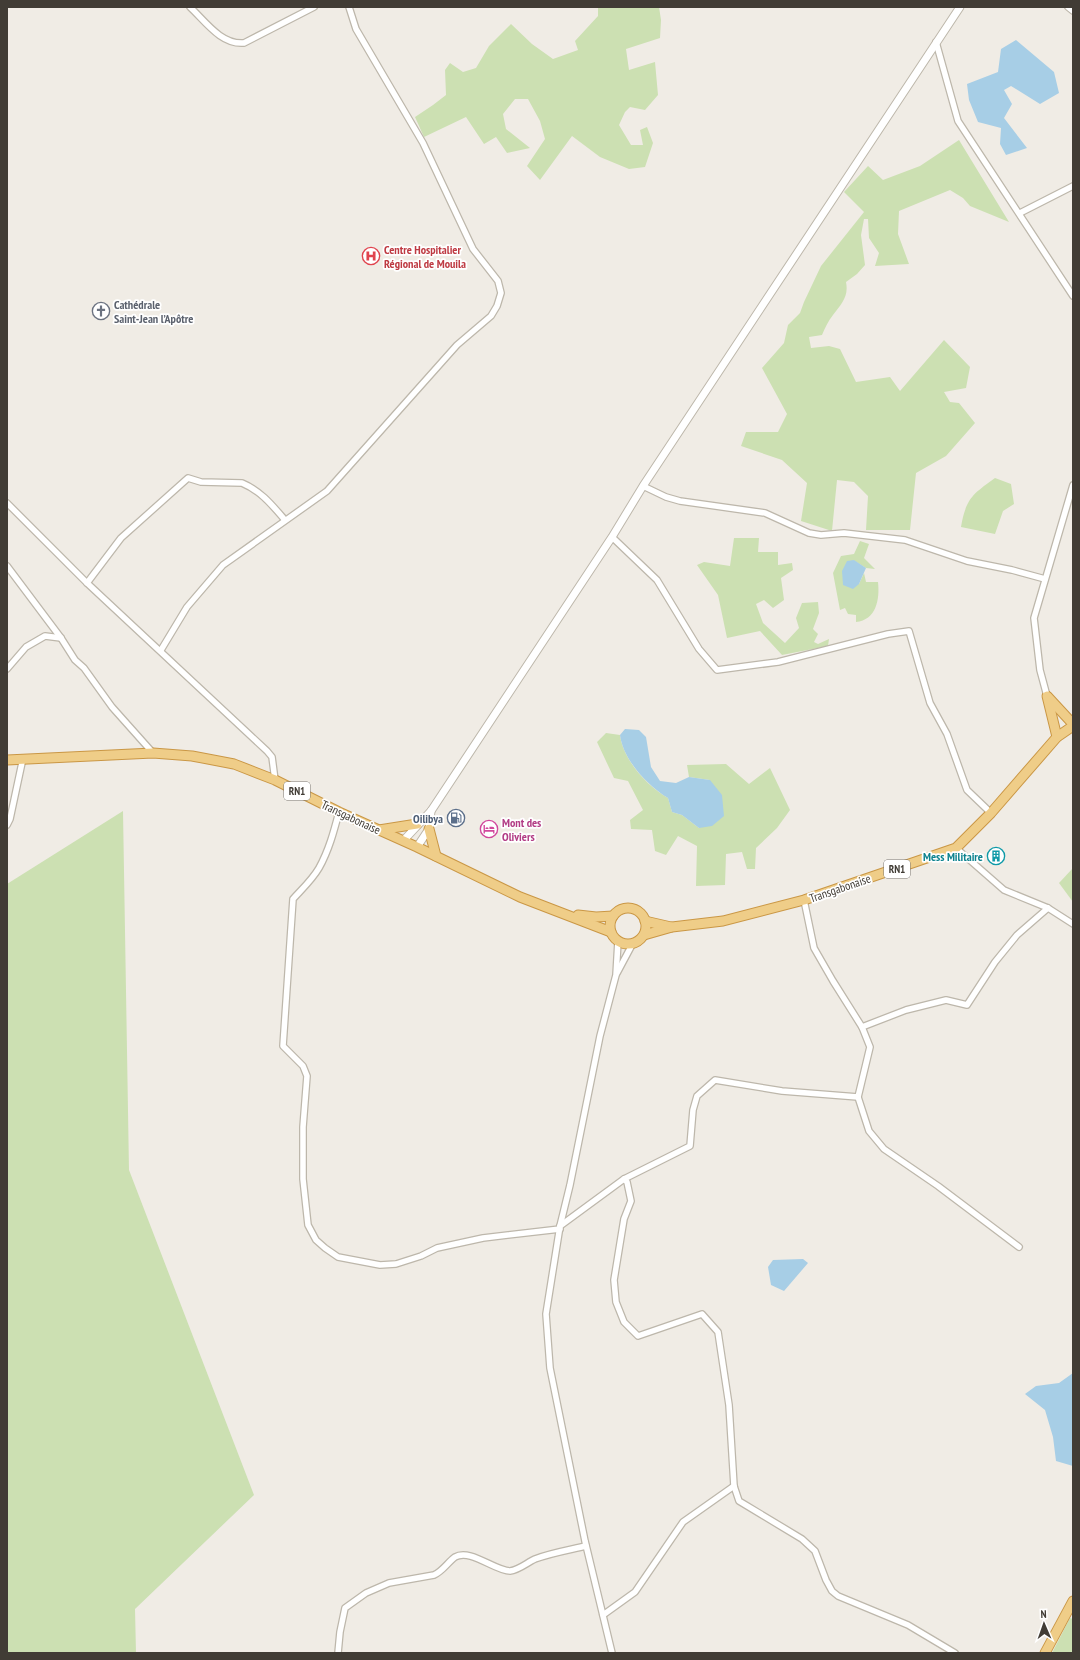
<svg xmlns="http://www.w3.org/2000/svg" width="1080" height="1660" viewBox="0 0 1080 1660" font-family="'PT Sans Narrow',sans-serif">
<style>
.green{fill:#cce0b2}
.water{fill:#a7cee6}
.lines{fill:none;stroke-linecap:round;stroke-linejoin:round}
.minor-casing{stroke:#bdb7ab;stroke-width:8}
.tertiary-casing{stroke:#bdb7ab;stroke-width:9}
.trunk-casing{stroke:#ca9745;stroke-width:11}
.minor{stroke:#fff;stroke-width:5.5}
.tertiary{stroke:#fff;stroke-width:7}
.trunk{stroke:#efcd88;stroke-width:9}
.labels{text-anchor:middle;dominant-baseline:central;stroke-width:3.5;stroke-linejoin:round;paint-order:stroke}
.shield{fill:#fff;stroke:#7a7672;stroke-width:1}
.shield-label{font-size:11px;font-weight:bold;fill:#413c35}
.health-label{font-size:12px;font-weight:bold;fill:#be3a42;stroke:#fff;text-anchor:start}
.worship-label{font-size:12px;font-weight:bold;fill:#5b616d;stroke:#fff;text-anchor:start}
.street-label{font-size:12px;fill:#413c35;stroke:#fff}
.service-label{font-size:12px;font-weight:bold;fill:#4e5e75;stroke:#fff;text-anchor:end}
.hotel-label{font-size:12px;font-weight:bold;fill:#b23c85;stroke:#fff;text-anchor:start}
.culture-label{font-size:12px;font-weight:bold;fill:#0d838f;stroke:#fff;text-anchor:end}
</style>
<rect width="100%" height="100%" fill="#f0ece5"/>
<g class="green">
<polygon points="598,7 659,7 661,20 660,38 626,49 629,70 655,62 658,95 645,110 630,107 625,112 619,125 631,145 643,145 640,130 647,127 653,143 645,167 629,169 600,157 572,136 540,180 527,166 545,139 540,121 528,99 515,99 503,114 506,129 530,148 507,153 496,137 484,144 466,117 424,137 415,117 433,105 446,95 445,70 450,63 463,72 476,68 489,46 511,24 532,44 553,59 578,50 575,41 598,16"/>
<path d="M959 140 1009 222 970 206 963 198 950 190 899 211 898 234 909 264 875 266 879 253 869 238 868 219H864L861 235 865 265 857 274 846 282C849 297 841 304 833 315 828 321 825 328 822 335L809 337 811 348 829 346 840 349 856 382 890 377 900 391 944 340 970 367 966 388 944 392 950 402 959 403 975 423 946 456 916 473 910 530H866L868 496 854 482 837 480 832 531 801 521 807 483 782 460 741 446 746 432H778L787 414 762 368 784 343 788 325 800 313 804 302 821 266 864 212 844 192 868 166 883 180 920 166Z"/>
<path d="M995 478 1011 484 1014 504 1003 511 995 534 961 527C966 498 973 494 995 478Z"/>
<polygon points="734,538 759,538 758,552 778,552 778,565 792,563 793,570 781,578 784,600 773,608 764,600 756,604 763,623 785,643 799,628 796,618 802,603 818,602 819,613 813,629 818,634 814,642 818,644 829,639 828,646 782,655 760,631 727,638 718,595 697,565 704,562 730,566"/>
<path d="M860 541 869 544 864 558 875 569 866 568 853 560 859 584 864 573 866 582H878C880 600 876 620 856 622V615L848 614 845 608 840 610 833 573 841 556 854 554Z"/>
<path d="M606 733 620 735C623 760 648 787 668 798L672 812 682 815 699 828 710 780 689 777 687 765 726 764 749 784 770 768 790 810 777 828 756 848 755 869H747L742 852 726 854 725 885 696 886 697 846 678 836 666 855 655 851 652 830 631 829 630 820 643 810 628 781 614 778 597 742Z"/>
<polygon points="123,811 129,1170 254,1495 135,1609 136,1653 7,1653 7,884"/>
<polygon points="1073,868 1073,902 1059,883"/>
<polygon points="1070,1618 1073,1619 1073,1653 1052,1653"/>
</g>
<g class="water">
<polygon points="1016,40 1054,72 1059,93 1040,104 1011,86 1004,90 1012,104 1004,118 1027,148 1006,155 1000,144 1001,128 978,122 969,100 967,84 998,72 1001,49"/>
<polygon points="854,560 866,568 859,584 853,589 843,585 842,571 847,561"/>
<path d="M625 729 639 730 646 737 651 767 660 781 676 783 689 777 710 780 722 795 724 816 712 826 699 828 682 815 672 812 668 798C648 786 623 760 620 735Z"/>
<polygon points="803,1259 808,1263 784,1291 771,1285 768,1267 773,1260"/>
<polygon points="1073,1373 1073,1466 1056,1461 1053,1437 1045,1410 1025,1394 1036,1386 1059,1383"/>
</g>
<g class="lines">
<defs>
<g id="minor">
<path d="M190 7C205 21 221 45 244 43L314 7"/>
<polyline points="1068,7 1073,11"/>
<polyline points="936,42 958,121 1073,296"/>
<polyline points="1020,213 1073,186"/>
<polyline points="643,486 666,497 680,501 765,513 809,533 821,535 844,533 905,540 967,561 1012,570 1045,579"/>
<polyline points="7,503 87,583 267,751 272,757 275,780"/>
<polyline points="612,537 657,580 699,649 717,670 778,662 888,634 909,631 930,703 947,734 967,790 991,813"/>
<polyline points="7,566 61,638 75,660 84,668 112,707 153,753"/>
<path d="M87 583 121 538 188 478 201 482 242 483C261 491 272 505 285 520"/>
<polyline points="161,650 187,607 223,565 327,491 457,345 491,316 497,306 501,293 498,281 473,249 423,143 356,29 349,7"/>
<polyline points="7,669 26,647 45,636 61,638"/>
<polyline points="1047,696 1040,670 1034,618 1073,485"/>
<path d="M339 812C334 831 329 850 319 868 312 880 302 889 293 899L283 1046 303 1066 307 1076 303 1127V1179L308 1225 316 1240 325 1248 338 1257 380 1265 396 1264 421 1256 437 1248 483 1238 560 1229"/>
<polyline points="7,825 10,819 23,758"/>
<polyline points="956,848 1004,890 1048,908 1073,924"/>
<polyline points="617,973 633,943"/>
<polyline points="862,1027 906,1010 946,1000 967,1005 995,962 1017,935 1048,908"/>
<polyline points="858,1097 869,1131 884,1149 938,1186 1019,1247"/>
<polyline points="624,1179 627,1182 631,1201 624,1219 614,1280 616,1302 624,1322 638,1336 702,1314 718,1332 729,1405 734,1486 739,1501 802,1539 815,1551 826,1580 832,1591 838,1596 908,1625 955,1653"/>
<polyline points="560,1226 624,1179 690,1146 693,1110 697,1096 715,1080 782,1091 858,1097 870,1047 862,1027 833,981 814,948 804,900"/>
<polyline points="603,1615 635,1592 683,1522 734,1486"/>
<path d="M338 1653 340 1632 345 1608 366 1593 389 1583 434 1575C443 1571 447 1563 455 1557 470 1548 495 1571 510 1571 519 1570 528 1562 535 1559 551 1553 569 1550 586 1546"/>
<polyline points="612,1653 585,1541 550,1368 546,1314 560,1226 570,1185 600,1036 616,975 618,941"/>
</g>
<g id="tertiary">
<polyline points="403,841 431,811 612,537 643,486 960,7"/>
<polyline points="417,847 429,829 431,811"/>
</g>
<g id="trunk">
<polyline points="1047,696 1057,737"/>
<polyline points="1048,697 1073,724"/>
<polyline points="7,760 153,753 192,756 234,764 275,780 339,812 417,847 520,897 611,932"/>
<polyline points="429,829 436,856"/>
<polyline points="379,830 417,824"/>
<circle cx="628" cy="926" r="18"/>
<polyline points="578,915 596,917 613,916"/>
<polyline points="645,921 671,927"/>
<polyline points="644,935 672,927 723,921 804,900 956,848 991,813 1057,737 1073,726"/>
<polyline points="1045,1653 1073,1601"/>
</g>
</defs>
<use href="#minor" class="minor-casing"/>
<use href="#tertiary" class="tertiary-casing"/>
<use href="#trunk" class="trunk-casing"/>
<use href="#minor" class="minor"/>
<use href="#tertiary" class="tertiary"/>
<use href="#trunk" class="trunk"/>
</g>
<defs>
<symbol id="hospital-ring" viewBox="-11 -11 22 22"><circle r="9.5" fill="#fff" stroke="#e0444e" stroke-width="1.5"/><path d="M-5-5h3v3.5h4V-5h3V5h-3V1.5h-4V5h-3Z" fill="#e0444e"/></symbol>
<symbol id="church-ring" viewBox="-11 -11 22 22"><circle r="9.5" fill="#fff" stroke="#6b7280" stroke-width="1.5"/><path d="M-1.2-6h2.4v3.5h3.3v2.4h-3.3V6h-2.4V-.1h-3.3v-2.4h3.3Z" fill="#6b7280"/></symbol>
<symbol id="fuel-ring" viewBox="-11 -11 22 22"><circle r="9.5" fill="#fff" stroke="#5c6f8a" stroke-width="1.5"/><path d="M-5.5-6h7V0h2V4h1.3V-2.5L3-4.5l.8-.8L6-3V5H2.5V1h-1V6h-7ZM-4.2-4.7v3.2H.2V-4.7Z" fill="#5c6f8a"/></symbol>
<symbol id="hotel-ring" viewBox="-11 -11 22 22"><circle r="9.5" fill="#fff" stroke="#d1479c" stroke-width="1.5"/><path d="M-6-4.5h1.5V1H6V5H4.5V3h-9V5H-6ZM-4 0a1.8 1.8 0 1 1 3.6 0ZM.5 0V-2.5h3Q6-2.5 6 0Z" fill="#d1479c"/></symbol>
<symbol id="building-ring" viewBox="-11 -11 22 22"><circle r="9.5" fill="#fff" stroke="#0f9aa8" stroke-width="1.5"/><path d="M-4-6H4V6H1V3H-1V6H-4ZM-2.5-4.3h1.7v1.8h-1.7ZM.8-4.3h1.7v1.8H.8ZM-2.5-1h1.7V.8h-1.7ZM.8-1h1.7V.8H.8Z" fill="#0f9aa8"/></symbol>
</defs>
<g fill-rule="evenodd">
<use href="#hospital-ring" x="361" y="246" width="20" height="20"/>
<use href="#church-ring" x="91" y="301" width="20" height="20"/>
<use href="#fuel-ring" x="446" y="808" width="20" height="20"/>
<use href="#hotel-ring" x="479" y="819" width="20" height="20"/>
<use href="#building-ring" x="986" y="846" width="20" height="20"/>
</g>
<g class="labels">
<g class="shield">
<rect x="284" y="782" width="26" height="18" rx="3"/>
<rect x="884" y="860" width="26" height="18" rx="3"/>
</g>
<g class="shield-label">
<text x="297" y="791">RN1</text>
<text x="897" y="869">RN1</text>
</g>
<g class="health-label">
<text x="384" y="249">Centre Hospitalier<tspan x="384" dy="14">Régional de Mouila</tspan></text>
</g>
<g class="worship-label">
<text x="114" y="304">Cathédrale<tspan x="114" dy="14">Saint-Jean l’Apôtre</tspan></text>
</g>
<g class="street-label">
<text transform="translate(351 817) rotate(25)">Transgabonaise</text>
<text transform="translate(840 888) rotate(-19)">Transgabonaise</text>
</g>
<g class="service-label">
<text x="443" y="818">Oilibya</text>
</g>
<g class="hotel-label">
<text x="502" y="822">Mont des<tspan x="502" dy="14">Oliviers</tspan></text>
</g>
<g class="culture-label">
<text x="983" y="856">Mess Militaire</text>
</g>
</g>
<rect width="1080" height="1660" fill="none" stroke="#413c35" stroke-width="16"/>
<g transform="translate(1044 1624) rotate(358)" stroke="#ffffff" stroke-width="3" paint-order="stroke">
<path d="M0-3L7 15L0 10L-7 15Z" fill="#413c35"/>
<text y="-6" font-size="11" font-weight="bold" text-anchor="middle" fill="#413c35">N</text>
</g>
</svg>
